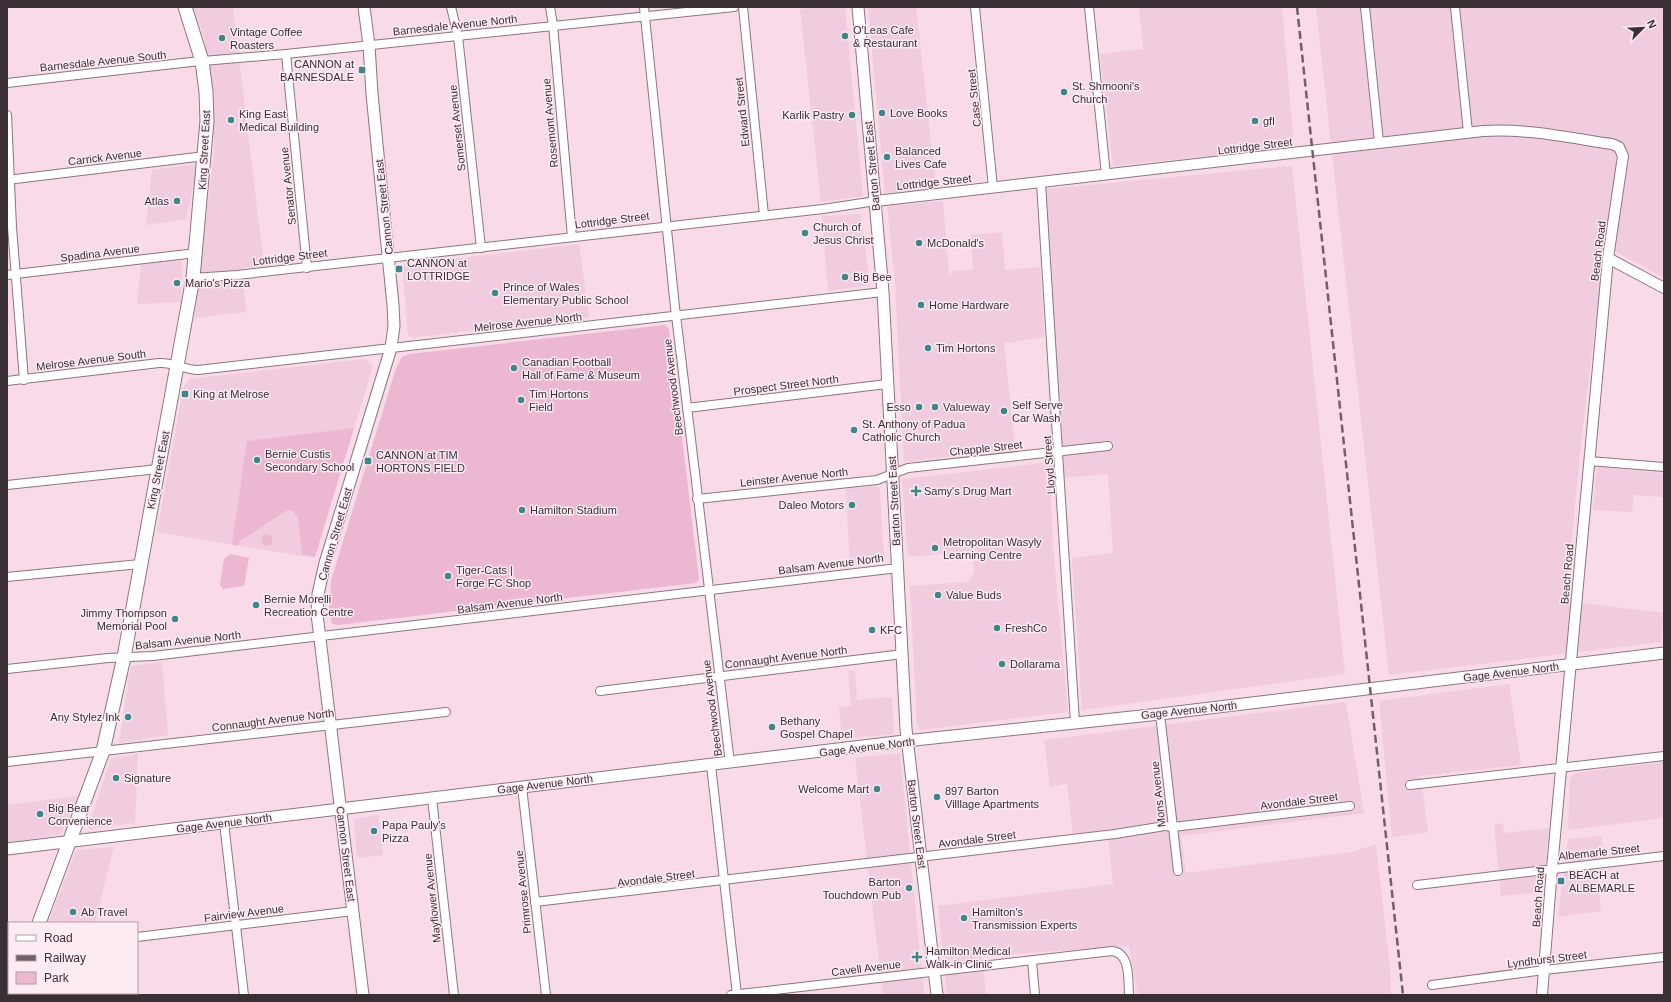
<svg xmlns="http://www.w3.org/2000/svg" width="1671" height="1002" viewBox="0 0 1671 1002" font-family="Arial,sans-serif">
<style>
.built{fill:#f0ccde}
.green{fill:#ebb7d1}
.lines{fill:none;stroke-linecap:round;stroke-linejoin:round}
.minor-casing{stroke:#8f7481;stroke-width:10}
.tertiary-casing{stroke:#8f7481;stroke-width:12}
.secondary-casing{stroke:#8f7481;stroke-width:13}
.primary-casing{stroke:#8f7481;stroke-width:15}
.minor{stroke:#fff;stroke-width:8}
.tertiary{stroke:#fff;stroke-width:10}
.secondary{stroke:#fff;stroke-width:11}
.primary{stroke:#fff;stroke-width:13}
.rail{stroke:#716069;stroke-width:2.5;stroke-dasharray:8 4;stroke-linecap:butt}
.poi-dot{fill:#3e8687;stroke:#fdebf4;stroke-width:1.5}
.labels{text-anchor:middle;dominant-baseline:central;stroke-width:3;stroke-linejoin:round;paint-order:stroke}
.street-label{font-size:11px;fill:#3a2f35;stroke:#fdebf4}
.poi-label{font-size:11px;fill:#3a2f35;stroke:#fdebf4;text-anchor:start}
</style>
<rect width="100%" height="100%" fill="#f8dae8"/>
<g class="built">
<polygon points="192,7 233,7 264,266 242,268 246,312 194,318 214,153 212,81 203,34"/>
<polygon points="819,7 845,7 863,196 821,202 800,9"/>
<polygon points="868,7 916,7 936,188 885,193"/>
<polygon points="1139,7 1282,7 1294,147 1113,166 1100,54 1143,49"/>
<polygon points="1316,7 1664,7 1664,278 1605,246 1581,443 1566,601 1664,613 1661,642 1389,675"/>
<polygon points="198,164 186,219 146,225 152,170"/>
<polygon points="1292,166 1345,674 1082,710 1072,558 1113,553 1108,474 1050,479 1053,546 1068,712 921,730 917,726 910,586 968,582 974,572 973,551 908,557 902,479 1063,461 1046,189"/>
<polygon points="943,201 949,275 952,275 952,271 973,269 971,235 1002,232 1005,270 1040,267 1044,337 1004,343 1015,449 904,462 895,282 887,206"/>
<polygon points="861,214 870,285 828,291 822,216"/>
<polygon points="579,244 589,317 412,338 408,335 402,265"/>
<polygon points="182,260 181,302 137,304 141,264"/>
<polygon points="365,359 372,365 372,370 314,558 157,532 183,389 189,379"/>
<polygon points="1597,467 1664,473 1664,497 1634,495 1632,512 1593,510"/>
<polygon points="877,486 880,489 884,558 879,561 850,566 846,489"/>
<polygon points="162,662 168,735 119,743 131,666"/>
<polygon points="848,671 855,671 857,700 892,697 894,734 842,739 839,707 851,706"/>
<polygon points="1509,684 1521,765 1421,776 1428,832 1392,837 1379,701"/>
<polygon points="1346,702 1364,813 1181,836 1186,873 1352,852 1376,844 1390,969 1391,995 1138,995 1129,946 982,956 986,995 947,995 938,906 1113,884 1107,829 1073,835 1067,783 1050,787 1044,740"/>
<polygon points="900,753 924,995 883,995 855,758"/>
<polygon points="138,754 135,823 88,829 111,758"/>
<polygon points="1664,762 1664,818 1568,830 1570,779 1575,773"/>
<polygon points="78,796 61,834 7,843 7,805"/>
<polygon points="378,815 383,855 357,858 354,819"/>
<polygon points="1503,823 1504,833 1549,828 1542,892 1501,896 1494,825"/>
<polygon points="1601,836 1604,857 1596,870 1601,911 1558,917 1568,839"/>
<polygon points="114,847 95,923 48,923 76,850"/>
</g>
<g class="green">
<polygon points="665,325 669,329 699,579 696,583 338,625 332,624 329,613 331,581 396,368 402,357 410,354"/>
<polygon points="354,428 315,557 302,554 298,517 292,510 286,511 240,541 237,546 232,545 247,441"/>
<circle cx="267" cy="540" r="5.5"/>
<polygon points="230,554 249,558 244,586 223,589 220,585 224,559"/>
</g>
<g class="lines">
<defs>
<g id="minor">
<polyline points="451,7 458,36 481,248"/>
<polyline points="550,7 553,25 572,237"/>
<polyline points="644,7 675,307 730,763"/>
<polyline points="743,7 764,215"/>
<polyline points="975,7 993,188"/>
<polyline points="1089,7 1106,175"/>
<polyline points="1365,7 1379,142"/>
<polyline points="1455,7 1468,132"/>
<polyline points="286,54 307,268"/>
<polyline points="7,83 191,62 286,54 734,7"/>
<polyline points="7,115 12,227 24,380"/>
<polyline points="7,180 205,156"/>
<polyline points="1041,183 1075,722"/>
<polyline points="7,275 196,253"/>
<polyline points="193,278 237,275 823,209 876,201"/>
<path d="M7 381 159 363C173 362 185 370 198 370L883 292"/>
<polyline points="687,408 887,384"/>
<polyline points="1589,461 1664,467"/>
<polyline points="7,485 158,469"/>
<polyline points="697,499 877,480 908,468 1108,446"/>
<polyline points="7,577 140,564"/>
<polyline points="7,669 108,658 153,656 898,568"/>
<polyline points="600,691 903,654"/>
<polyline points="1160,714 1178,871"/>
<polyline points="7,762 446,712"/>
<polyline points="711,765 737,995"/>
<polyline points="1410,785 1664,756"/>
<polyline points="522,787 546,995"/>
<polyline points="432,798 454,995"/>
<polyline points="224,823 244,995"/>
<polyline points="1417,885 1664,856"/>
<polyline points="535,902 1115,834 1165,826 1173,827 1350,806"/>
<polyline points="137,937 353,911"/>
<polyline points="1032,961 1035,995"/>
<polyline points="1432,985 1544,970 1664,957"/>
<path d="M731 995 1112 951C1131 953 1128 981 1129 995"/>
</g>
<g id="tertiary">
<path d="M876 201 1483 131C1526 128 1570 138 1612 144L1619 147 1623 156 1608 258 1552 868 1542 995"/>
<polyline points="1608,258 1664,288"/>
</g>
<g id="secondary">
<polyline points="858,7 883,292 906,729 937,995"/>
<polyline points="7,849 896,742 1160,714 1664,653"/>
<polyline points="363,995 317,614 318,594 325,563 391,348 394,326 393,305 372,94 369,45 364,7"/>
</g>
<g id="primary">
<polyline points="39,923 103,751 124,657 193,278 207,121 206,92 202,61 185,7"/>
<polyline points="7,991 9,987"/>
</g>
</defs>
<use href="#minor" class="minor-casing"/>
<use href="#tertiary" class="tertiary-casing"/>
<use href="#secondary" class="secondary-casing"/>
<use href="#primary" class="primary-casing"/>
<use href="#minor" class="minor"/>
<use href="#tertiary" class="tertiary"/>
<use href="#secondary" class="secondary"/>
<use href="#primary" class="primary"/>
<polyline class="rail" points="1297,7 1403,995"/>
</g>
<g class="poi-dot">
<circle cx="845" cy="36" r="4"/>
<circle cx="222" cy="38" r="4"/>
<rect x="358" y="66" width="8" height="8" rx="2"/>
<circle cx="1064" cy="92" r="4"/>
<circle cx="882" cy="113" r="4"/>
<circle cx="852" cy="115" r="4"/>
<circle cx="231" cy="120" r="4"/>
<circle cx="1255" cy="121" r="4"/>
<circle cx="887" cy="157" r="4"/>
<circle cx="177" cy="201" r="4"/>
<circle cx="805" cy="233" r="4"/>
<circle cx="919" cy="243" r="4"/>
<rect x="395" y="265" width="8" height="8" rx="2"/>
<circle cx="845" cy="277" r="4"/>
<circle cx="177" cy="283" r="4"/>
<circle cx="495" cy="293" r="4"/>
<circle cx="921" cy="305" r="4"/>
<circle cx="928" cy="348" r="4"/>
<circle cx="514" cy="368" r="4"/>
<rect x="181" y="390" width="8" height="8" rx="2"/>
<circle cx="521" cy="400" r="4"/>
<circle cx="919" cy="407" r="4"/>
<circle cx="935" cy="407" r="4"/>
<circle cx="1004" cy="411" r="4"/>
<circle cx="854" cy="430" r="4"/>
<circle cx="257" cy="460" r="4"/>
<rect x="364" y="457" width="8" height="8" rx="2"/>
<path d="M914 485h4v4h4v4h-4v4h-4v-4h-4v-4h4z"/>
<circle cx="852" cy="505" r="4"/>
<circle cx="522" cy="510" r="4"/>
<circle cx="935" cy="548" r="4"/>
<circle cx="448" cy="576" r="4"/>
<circle cx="938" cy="595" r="4"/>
<circle cx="256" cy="605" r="4"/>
<circle cx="175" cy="619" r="4"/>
<circle cx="997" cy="628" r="4"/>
<circle cx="872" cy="630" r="4"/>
<circle cx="1002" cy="664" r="4"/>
<circle cx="128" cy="717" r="4"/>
<circle cx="772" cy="727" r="4"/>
<circle cx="116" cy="778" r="4"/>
<circle cx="877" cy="789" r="4"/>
<circle cx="937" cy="797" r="4"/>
<circle cx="40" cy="814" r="4"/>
<circle cx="374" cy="831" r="4"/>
<rect x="1557" y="877" width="8" height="8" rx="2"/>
<circle cx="909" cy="888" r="4"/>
<circle cx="73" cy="912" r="4"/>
<circle cx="964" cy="918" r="4"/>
<path d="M915 951h4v4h4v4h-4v4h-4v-4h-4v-4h4z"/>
</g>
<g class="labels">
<g class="street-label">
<text transform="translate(455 25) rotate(-6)">Barnesdale Avenue North</text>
<text transform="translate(103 61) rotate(-6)">Barnesdale Avenue South</text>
<text transform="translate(974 98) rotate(-96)">Case Street</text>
<text transform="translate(742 112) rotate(-96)">Edward Street</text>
<text transform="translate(550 123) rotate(-95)">Rosemont Avenue</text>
<text transform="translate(457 128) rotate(-96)">Somerset Avenue</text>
<text transform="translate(1255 146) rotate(-7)">Lottridge Street</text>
<text transform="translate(204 150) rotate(-87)">King Street East</text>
<text transform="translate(105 157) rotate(-7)">Carrick Avenue</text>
<text transform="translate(872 166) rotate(-95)">Barton Street East</text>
<text transform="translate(934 182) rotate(-6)">Lottridge Street</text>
<text transform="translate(288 186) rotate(-96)">Senator Avenue</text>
<text transform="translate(384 207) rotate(-96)">Cannon Street East</text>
<text transform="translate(612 220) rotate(-7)">Lottridge Street</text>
<text transform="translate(1598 251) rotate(-83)">Beach Road</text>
<text transform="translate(100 253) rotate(-7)">Spadina Avenue</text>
<text transform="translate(290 257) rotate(-7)">Lottridge Street</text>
<text transform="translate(528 322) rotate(-6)">Melrose Avenue North</text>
<text transform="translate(91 360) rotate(-7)">Melrose Avenue South</text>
<text transform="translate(786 385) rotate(-7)">Prospect Street North</text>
<text transform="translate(673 387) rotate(-97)">Beechwood Avenue</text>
<text transform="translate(986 448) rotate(-6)">Chapple Street</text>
<text transform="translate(1049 465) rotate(-94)">Lloyd Street</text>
<text transform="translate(158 470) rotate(-79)">King Street East</text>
<text transform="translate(794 477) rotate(-6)">Leinster Avenue North</text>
<text transform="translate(894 501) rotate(-93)">Barton Street East</text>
<text transform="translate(335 534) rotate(-74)">Cannon Street East</text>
<text transform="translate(831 564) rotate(-7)">Balsam Avenue North</text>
<text transform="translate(1567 574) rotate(-85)">Beach Road</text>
<text transform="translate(510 603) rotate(-7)">Balsam Avenue North</text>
<text transform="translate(188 640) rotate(-6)">Balsam Avenue North</text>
<text transform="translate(786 657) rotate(-7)">Connaught Avenue North</text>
<text transform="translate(1511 672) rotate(-7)">Gage Avenue North</text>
<text transform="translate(712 708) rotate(-97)">Beechwood Avenue</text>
<text transform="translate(1189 710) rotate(-6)">Gage Avenue North</text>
<text transform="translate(273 720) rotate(-7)">Connaught Avenue North</text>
<text transform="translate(867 747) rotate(-7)">Gage Avenue North</text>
<text transform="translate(545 784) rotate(-7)">Gage Avenue North</text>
<text transform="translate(1158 794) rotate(-96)">Mons Avenue</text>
<text transform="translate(1299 801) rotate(-7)">Avondale Street</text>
<text transform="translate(224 823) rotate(-7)">Gage Avenue North</text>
<text transform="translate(917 824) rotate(83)">Barton Street East</text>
<text transform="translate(977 839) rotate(-7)">Avondale Street</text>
<text transform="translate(1599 852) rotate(-6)">Albemarle Street</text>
<text transform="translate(346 854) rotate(83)">Cannon Street East</text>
<text transform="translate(656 878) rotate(-7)">Avondale Street</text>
<text transform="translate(523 892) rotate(-96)">Primrose Avenue</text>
<text transform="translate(1538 897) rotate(-86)">Beach Road</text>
<text transform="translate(432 898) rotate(-96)">Mayflower Avenue</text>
<text transform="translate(244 913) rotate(-7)">Fairview Avenue</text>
<text transform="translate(1547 959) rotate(-7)">Lyndhurst Street</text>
<text transform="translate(866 968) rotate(-7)">Cavell Avenue</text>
</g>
<g class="poi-label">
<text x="853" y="30">O'Leas Cafe<tspan x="853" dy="13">&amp; Restaurant</tspan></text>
<text x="230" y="32">Vintage Coffee<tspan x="230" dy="13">Roasters</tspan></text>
<text x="354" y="64" text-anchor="end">CANNON at<tspan x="354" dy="13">BARNESDALE</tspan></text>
<text x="1072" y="86">St. Shmooni's<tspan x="1072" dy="13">Church</tspan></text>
<text x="890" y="113">Love Books</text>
<text x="239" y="114">King East<tspan x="239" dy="13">Medical Building</tspan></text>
<text x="844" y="115" text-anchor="end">Karlik Pastry</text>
<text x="1263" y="121">gfl</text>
<text x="895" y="151">Balanced<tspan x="895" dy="13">Lives Cafe</tspan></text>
<text x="169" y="201" text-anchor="end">Atlas</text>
<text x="813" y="227">Church of<tspan x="813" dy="13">Jesus Christ</tspan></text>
<text x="927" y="243">McDonald's</text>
<text x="407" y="263">CANNON at<tspan x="407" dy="13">LOTTRIDGE</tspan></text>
<text x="853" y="277">Big Bee</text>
<text x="185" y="283">Mario's Pizza</text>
<text x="503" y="287">Prince of Wales<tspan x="503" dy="13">Elementary Public School</tspan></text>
<text x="929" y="305">Home Hardware</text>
<text x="936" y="348">Tim Hortons</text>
<text x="522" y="362">Canadian Football<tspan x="522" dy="13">Hall of Fame &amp; Museum</tspan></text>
<text x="193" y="394">King at Melrose</text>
<text x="529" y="394">Tim Hortons<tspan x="529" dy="13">Field</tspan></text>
<text x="1012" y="405">Self Serve<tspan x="1012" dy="13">Car Wash</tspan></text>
<text x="911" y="407" text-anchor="end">Esso</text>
<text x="943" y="407">Valueway</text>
<text x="862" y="424">St. Anthony of Padua<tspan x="862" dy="13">Catholic Church</tspan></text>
<text x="265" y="454">Bernie Custis<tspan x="265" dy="13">Secondary School</tspan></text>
<text x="376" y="455">CANNON at TIM<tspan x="376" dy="13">HORTONS FIELD</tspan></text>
<text x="924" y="491">Samy's Drug Mart</text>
<text x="844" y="505" text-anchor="end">Daleo Motors</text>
<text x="530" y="510">Hamilton Stadium</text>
<text x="943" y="542">Metropolitan Wasyly<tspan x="943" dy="13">Learning Centre</tspan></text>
<text x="456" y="570">Tiger-Cats |<tspan x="456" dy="13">Forge FC Shop</tspan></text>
<text x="946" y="595">Value Buds</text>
<text x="264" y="599">Bernie Morelli<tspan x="264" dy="13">Recreation Centre</tspan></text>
<text x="167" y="613" text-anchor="end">Jimmy Thompson<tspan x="167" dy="13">Memorial Pool</tspan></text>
<text x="1005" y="628">FreshCo</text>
<text x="880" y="630">KFC</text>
<text x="1010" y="664">Dollarama</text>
<text x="120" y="717" text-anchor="end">Any Stylez Ink</text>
<text x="780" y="721">Bethany<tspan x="780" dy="13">Gospel Chapel</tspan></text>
<text x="124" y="778">Signature</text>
<text x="869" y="789" text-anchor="end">Welcome Mart</text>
<text x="945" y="791">897 Barton<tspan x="945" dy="13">Villlage Apartments</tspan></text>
<text x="48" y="808">Big Bear<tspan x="48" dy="13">Convenience</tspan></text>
<text x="382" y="825">Papa Pauly's<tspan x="382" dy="13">Pizza</tspan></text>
<text x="1569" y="875">BEACH at<tspan x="1569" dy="13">ALBEMARLE</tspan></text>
<text x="901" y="882" text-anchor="end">Barton<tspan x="901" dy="13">Touchdown Pub</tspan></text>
<text x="81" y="912">Ab Travel</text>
<text x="972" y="912">Hamilton's<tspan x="972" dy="13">Transmission Experts</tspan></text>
<text x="926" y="951">Hamilton Medical<tspan x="926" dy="13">Walk-in Clinic</tspan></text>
</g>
</g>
<rect width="1671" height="1002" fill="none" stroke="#3a2f35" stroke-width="16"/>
<rect x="8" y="922" width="130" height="72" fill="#fdebf4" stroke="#afa0a8"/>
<rect x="16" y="935" width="20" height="6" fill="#ffffff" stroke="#afa0a8"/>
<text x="44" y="942" font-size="12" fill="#3a2f35">Road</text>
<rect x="16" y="955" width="20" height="6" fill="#716069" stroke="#afa0a8"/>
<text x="44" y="962" font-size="12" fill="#3a2f35">Railway</text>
<rect x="16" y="972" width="20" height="12" fill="#ebb7d1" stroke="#afa0a8"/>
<text x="44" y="982" font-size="12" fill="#3a2f35">Park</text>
<g transform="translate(1643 28) rotate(66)" stroke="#fdebf4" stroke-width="3" paint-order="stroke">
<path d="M0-3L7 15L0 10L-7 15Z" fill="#3a2f35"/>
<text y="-6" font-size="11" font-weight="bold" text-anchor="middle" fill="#3a2f35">N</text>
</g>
</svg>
